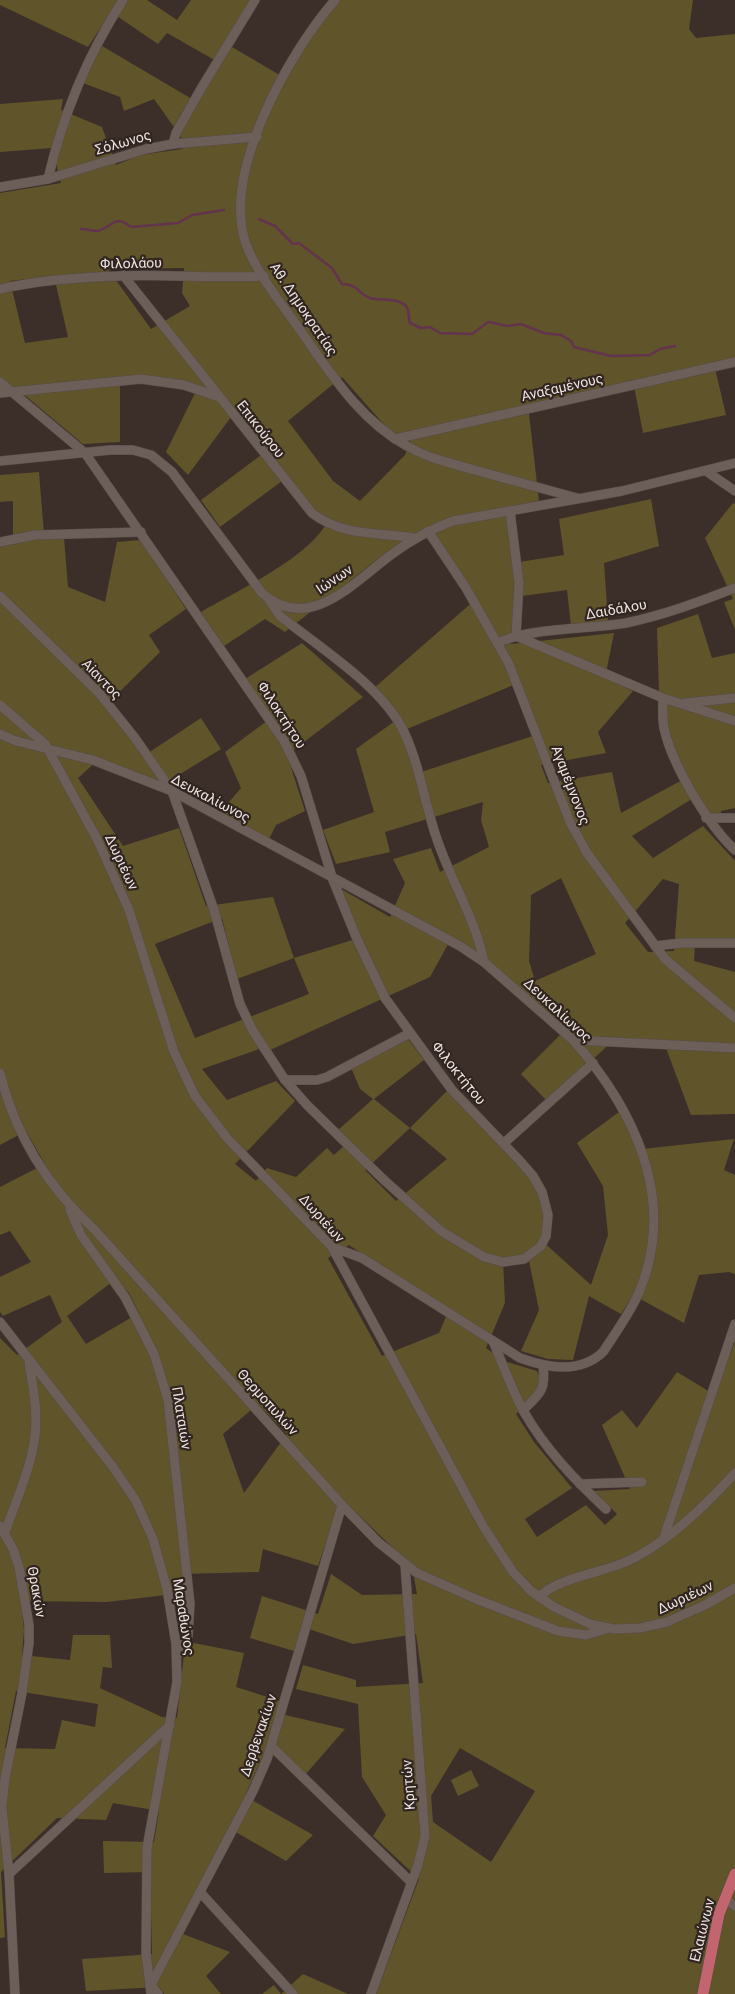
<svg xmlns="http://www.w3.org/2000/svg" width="735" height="1994" viewBox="0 0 735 1994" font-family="Roboto,sans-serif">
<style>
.green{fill:#60542a;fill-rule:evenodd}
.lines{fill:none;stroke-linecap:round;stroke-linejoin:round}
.stream{stroke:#64334d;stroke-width:2.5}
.minor-casing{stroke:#574c48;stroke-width:10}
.major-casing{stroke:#574c48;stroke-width:12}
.minor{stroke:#6c5e58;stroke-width:9}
.major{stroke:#c2656e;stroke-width:11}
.labels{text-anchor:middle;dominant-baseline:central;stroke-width:4.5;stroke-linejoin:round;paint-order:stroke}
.street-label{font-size:14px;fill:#ece3e0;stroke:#312520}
</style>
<rect width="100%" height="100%" fill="#3c2f2a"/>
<g class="green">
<path d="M0 0H147L177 20 191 0H252L225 43 285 78 337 0H693L689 29 696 38 735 34V358L714 364 726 415 643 433 633 381 528 405 539 501 507 509 513 563 564 555 559 519 651 499 659 546 604 563 608 621 571 626 567 590 514 597 511 644 614 633 605 678 633 691 598 732 606 753 541 765 548 783 612 772 621 813 686 778 668 732 659 692 657 628 698 614 712 658 735 653V808L721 811 720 816H705L695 797 632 836 653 858 703 826 735 861V939L695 940 694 961 735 972V1114L691 1115 663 1040H614L547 1101 521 1074 565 1030 452 937 430 977 268 1051 265 1047 202 1069 227 1100 276 1081 295 1101 235 1164 256 1181 267 1168 296 1177 327 1148 334 1155 347 1143 337 1131 373 1099 360 1089 350 1065 408 1039 424 1060 374 1099 410 1128 448 1090C483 1132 560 1177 541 1240L591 1285 608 1235 603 1186 577 1143 619 1112 642 1149 734 1139 724 1170 735 1175V1274L729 1272 699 1275 684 1323 633 1295 621 1314 589 1296 573 1360 548 1359 521 1351 539 1310 528 1256 503 1260 505 1303 486 1348 504 1361 537 1371 543 1382 532 1400 516 1414 534 1442 572 1488 525 1519 537 1537 586 1505 605 1525 617 1514 593 1491 630 1489 602 1425 622 1410 637 1428 677 1372 715 1395 735 1341V1469L732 1472 735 1475V1994H376L419 1879 373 1836 386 1815 362 1777 358 1704 296 1689 303 1665 356 1680V1687L423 1683 416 1634 353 1644 303 1627 294 1651 250 1638 262 1596 318 1614 331 1574 362 1595 417 1594 412 1566 341 1498 318 1566 263 1549 259 1572 182 1574 183 1593 107 1602 21 1601 24 1630 22 1655 70 1660 73 1635H110L112 1668 103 1667 100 1688 162 1717 177 1718 184 1654 194 1643 244 1653 236 1687 280 1701 277 1713 345 1729 305 1775 268 1744 245 1796 313 1835 286 1861 229 1828 175 1931 230 1952 206 1976 221 1994H164L159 1987 86 1991 82 1959 152 1954 150 1872 104 1873 103 1841 154 1842 159 1811 113 1803 106 1820 57 1818 1 1872 5 1937 0 1938V1338L17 1355 62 1322 50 1295 3 1316 0 1312V1277L31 1262 10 1231 0 1235V1187L45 1164 26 1131 0 1145V547L13 544V501L0 502V475L39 472 44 534 64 538 68 587 105 602 117 542 141 540 186 609 149 635 160 652 105 706 129 735 142 757 201 718 221 749 159 787 99 759 78 778 123 846 179 828 206 906 273 897 294 958 359 938 341 889 390 917 405 883 393 859 431 848 440 872 489 847 481 820 483 802 385 832 390 852 336 864 323 830 374 812 356 749 399 718 388 700 374 688 475 600 428 528 389 550 285 632 265 619 224 646 201 612C237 591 306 559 326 524L282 481 220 527 201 500 265 452 234 413 188 475 166 452 197 389C169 379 151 373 120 377V442L83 444 15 387 0 389V193L61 183 52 148 0 152V104L63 99 61 110 102 127 116 165 140 155 182 149 181 137 154 99 124 111 120 97 83 83 102 46 197 102 218 62 167 33 158 44 111 12 88 47 0 5ZM184 268 182 293 190 306 151 329 108 269ZM54 276 68 337 25 343 10 281ZM342 377 387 428 399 435 414 431 405 455 360 501 333 481 288 421ZM521 682 539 734 421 772 407 729ZM561 878 596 954 535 981 529 961 531 895ZM663 879 679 884 674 951 648 952 625 923ZM222 918 237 979 294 958 309 994 195 1038 155 944ZM410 1128 447 1159 396 1201 365 1170ZM349 1245 448 1312 439 1333 382 1356 328 1258ZM116 1279 129 1293 139 1313 86 1344 67 1316ZM258 1404 287 1434 244 1493 223 1434ZM16 1691 98 1704 95 1727 62 1720 55 1749 5 1748ZM460 1748 535 1791 491 1862 433 1822 431 1796Z"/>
<polygon points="733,503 735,504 735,630 724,602 733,599 705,538"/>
<polygon points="302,643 363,697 287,755 305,811 276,825 268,841 219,814 241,788 225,752 271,718 245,679"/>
<polygon points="471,1770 479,1786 458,1796 451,1780"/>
<polygon points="303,1974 348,1994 262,1994 274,1985 281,1994"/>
</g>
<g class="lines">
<g class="stream">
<path d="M259 219 275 226 293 244 299 243 332 268 342 284C358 284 358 294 370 298 381 301 395 297 405 305 410 308 408 318 410 323L421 328 430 327 440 333 472 334 488 322 508 326 521 324 544 333 561 335 571 341 574 347 611 356 650 355 660 349 675 346"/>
<path d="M81 229C86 229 93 231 97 231 113 228 113 213 131 227L178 223 192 215 224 210"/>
</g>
<defs>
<g id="minor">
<path d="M335 0C289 53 221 173 246 244 258 277 288 311 307 340 335 380 363 422 407 446 429 459 454 464 478 471 511 480 544 489 577 498"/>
<polyline points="173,144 176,133 202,87 255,0"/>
<path d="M48 179C63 114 87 56 123 0"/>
<polyline points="0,187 48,179 146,149 173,144 257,137"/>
<path d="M123 275 312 513C343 537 379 532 415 538"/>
<path d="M0 289C40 280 81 277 122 276 169 274 216 279 264 276"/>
<polyline points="0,382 85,453 284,741 301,776 333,880 357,939 385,998 452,1090 520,1161 533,1176 542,1192 548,1215 546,1236 541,1246 524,1259 503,1262 484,1257 441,1231 384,1180 308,1106 285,1080 253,1031 240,1004 214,910 172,791 135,738 99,693 0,596"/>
<polyline points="0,393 141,379 184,385 219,397"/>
<polyline points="395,439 735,362"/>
<path d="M0 461 110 450H133L151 455 172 472 262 593C309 635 355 581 392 554 411 540 431 529 453 521L622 491 735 463"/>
<polyline points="706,471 735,491"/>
<polyline points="510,511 519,583 516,636 663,698 735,721"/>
<polyline points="428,531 466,588 509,664 570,822 587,853 665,959 735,1018"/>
<polyline points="0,542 35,535 141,532"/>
<path d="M269 600 280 616C319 647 383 687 404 732 421 768 425 808 439 845 453 884 476 921 484 962"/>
<path d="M498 643C526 628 592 629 626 623 664 615 699 602 735 588"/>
<path d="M663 698C663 708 662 718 664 728 672 765 708 825 735 850"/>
<polyline points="685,703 735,698"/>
<polyline points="0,705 45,744 97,839 129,910 174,1052 195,1096 227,1138 332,1247 483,1526 513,1572 531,1591 554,1607 590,1624 614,1629 640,1628 667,1622 705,1605 735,1588"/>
<path d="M0 734 16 741 93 760 172 791 460 946 484 962 573 1040C634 1109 677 1198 640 1290 631 1312 616 1332 603 1352 580 1374 548 1368 520 1358L362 1258 332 1247"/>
<polyline points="706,818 735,818"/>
<polyline points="655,946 681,943 735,943"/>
<polyline points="573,1040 735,1048"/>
<path d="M0 1073C14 1132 48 1188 93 1228L342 1505 378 1542 417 1573 476 1599 558 1631 586 1635 606 1629"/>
<polyline points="285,1080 317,1080 327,1077 410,1033"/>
<polyline points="504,1143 593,1063"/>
<polyline points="70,1210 81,1235 125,1297 154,1354 168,1400 190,1604 188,1636 177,1655"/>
<polyline points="0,1322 113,1467 136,1501 153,1539 167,1589 176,1644 177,1682 147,1848 146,1953 151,1994"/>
<path d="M493 1341C503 1365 512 1390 524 1412 546 1450 575 1480 606 1509"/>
<path d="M523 1410C541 1393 546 1390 543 1365"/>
<polyline points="580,1484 642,1482"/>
<polyline points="0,1526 13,1549 19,1567 29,1625 29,1643 22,1693 5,1778 2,1807 9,1874 15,1994"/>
<path d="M5 1532C16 1501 31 1468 35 1436 38 1411 33 1387 29 1363"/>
<polyline points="664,1537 735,1324"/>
<path d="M539 1597C559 1577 602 1573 628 1561 667 1543 706 1505 735 1473"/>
<polyline points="272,1747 411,1882"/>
<polyline points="9,1874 170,1725"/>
<polyline points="200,1892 293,1994"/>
<polyline points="724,1899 735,1906"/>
<polyline points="158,1994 151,1985 253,1791 267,1759 342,1505"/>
<polyline points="371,1994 418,1865 425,1836 405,1565"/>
</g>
<polyline id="major" points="703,1994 719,1914 735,1874"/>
</defs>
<use href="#minor" class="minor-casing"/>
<use href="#major" class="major-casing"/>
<use href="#minor" class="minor"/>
<use href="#major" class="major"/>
</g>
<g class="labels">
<g class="street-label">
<text transform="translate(123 142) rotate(-16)">Σόλωνος</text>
<text transform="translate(131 263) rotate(-1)">Φιλολάου</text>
<text transform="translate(304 309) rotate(56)">Αθ. Δημοκρατίας</text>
<text transform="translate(562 387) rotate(-13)">Αναξαμένους</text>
<text transform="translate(261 429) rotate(52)">Επικούρου</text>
<text transform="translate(334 579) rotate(-34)">Ιώνων</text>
<text transform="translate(616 609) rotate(-10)">Δαιδάλου</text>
<text transform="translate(102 679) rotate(46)">Aiαντος</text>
<text transform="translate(282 715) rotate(57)">Φιλοκτήτου</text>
<text transform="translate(571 785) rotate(69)">Αγαμέμνονος</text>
<text transform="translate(211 798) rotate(28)">Δευκαλίωνος</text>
<text transform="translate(122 862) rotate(65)">Δωριέων</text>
<text transform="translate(558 1010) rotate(43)">Δευκαλίωνος</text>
<text transform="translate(459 1073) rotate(51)">Φιλοκτήτου</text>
<text transform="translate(322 1218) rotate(48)">Δωριέων</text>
<text transform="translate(268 1402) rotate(48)">Θερμοπυλών</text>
<text transform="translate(182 1418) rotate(81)">Πλαταιών</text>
<text transform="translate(37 1592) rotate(80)">Θρακών</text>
<text transform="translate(685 1597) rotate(-25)">Δωριέων</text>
<text transform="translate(184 1617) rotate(81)">Μαραθώνος</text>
<text transform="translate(258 1735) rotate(-71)">Δερβενακίων</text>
<text transform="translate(408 1785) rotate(-94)">Κρητών</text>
<text transform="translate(702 1930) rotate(-76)">Ελαιώνων</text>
</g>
</g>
</svg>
